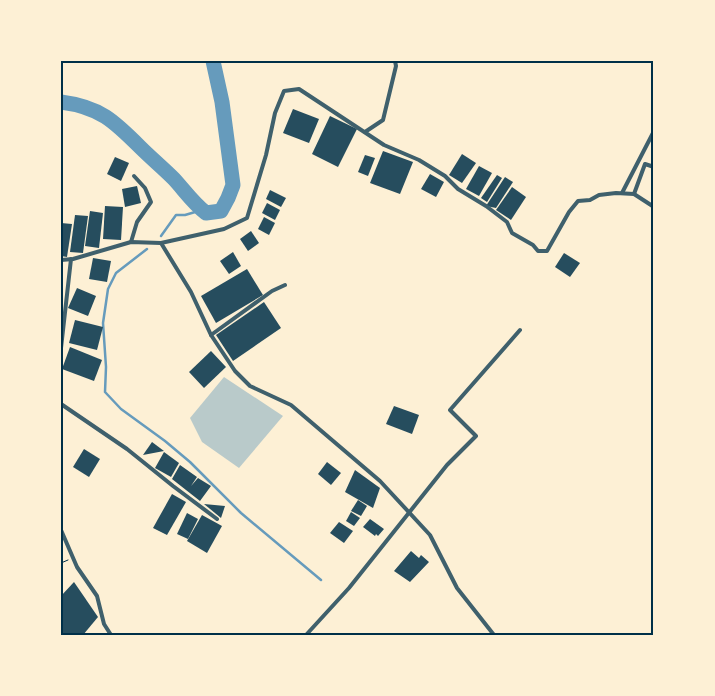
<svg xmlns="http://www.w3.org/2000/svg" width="715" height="696" viewBox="0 0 715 696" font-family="Commissioner,sans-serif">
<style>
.green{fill:#b9caca}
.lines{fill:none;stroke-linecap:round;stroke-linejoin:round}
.stream{stroke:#669bbc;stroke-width:2.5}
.river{stroke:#669bbc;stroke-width:15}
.building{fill:#264d5e}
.path{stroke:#003049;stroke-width:1}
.minor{stroke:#3f606c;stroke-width:4}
.neatline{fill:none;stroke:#003049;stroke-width:2}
</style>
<rect width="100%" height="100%" fill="#fdf0d5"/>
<polygon class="green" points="224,377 283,416 239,468 202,442 190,418"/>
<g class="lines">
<g class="stream">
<polyline points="161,236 176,215 185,215 202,210"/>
<polyline points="147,249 116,273 108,289 103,323 106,367 105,392 121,409 165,441 190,462 241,513 321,580"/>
</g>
<path class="river" d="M61 102C100 107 114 121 140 147 151 158 163 168 174 179 185 191 193 203 206 213L221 211 228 198 233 185 222 102 213 61"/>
</g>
<g class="building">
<polygon points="293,109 319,119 309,143 283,133"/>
<polygon points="330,116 357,129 338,167 312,154"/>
<polygon points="383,151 413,162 400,194 370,183"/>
<polygon points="462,154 476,163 462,183 449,175"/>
<polygon points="365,155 375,158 368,176 358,172"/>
<polygon points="115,157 129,163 121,181 107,174"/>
<polygon points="479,166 492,173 479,196 466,189"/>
<polygon points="430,174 444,182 436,197 421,189"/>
<polygon points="497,175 502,178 487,202 481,198"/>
<polygon points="505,177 513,182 496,208 486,206"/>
<polygon points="137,186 141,203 125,207 122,189"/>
<polygon points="512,187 526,197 511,220 496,210"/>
<polygon points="270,190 286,198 281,207 266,199"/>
<polygon points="267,203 280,210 275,220 262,213"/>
<polygon points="105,206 123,207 121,240 103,239"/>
<polygon points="90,211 103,213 99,248 85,246"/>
<polygon points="75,215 88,216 83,253 70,252"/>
<polygon points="264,217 275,223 269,235 258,229"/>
<polygon points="61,223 72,224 67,257 61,256"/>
<polygon points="251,231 259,243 248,251 240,239"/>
<polygon points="233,252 241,266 229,274 220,261"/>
<polygon points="564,253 580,263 570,277 555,267"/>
<polygon points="93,258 111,261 107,282 89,279"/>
<polygon points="247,269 263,295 216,323 201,296"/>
<polygon points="77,288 96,296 88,316 68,308"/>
<polygon points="264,302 281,328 233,361 216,335"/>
<polygon points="75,320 103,327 97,350 69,343"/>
<polygon points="70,347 102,360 94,381 62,369"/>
<polygon points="211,351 226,367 204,388 189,372"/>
<polygon points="394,406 419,415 412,434 386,424"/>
<polygon points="152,442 164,451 143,455"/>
<polygon points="84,449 100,459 89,477 73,467"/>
<polygon points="164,452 179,463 171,477 155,468"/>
<polygon points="327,462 341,473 331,485 318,474"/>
<polygon points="180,465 197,477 191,486 198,478 211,486 200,501 172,479"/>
<polygon points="355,470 380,488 373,508 345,492"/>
<polygon points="172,494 186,502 167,535 153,528"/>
<polygon points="358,500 367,506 361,516 351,511"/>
<polygon points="204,504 225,506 221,518"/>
<polygon points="351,512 360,518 354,526 346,521"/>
<polygon points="187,513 198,519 188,539 177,534"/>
<polygon points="202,515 222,526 207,553 187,541"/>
<polygon points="370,519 384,529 378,536 376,534 375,536 363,527"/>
<polygon points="339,522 353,531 344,543 330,533"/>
<polygon points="411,551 419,558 421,555 429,562 410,582 394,571"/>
<polygon points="74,582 98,617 83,635 64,635 61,633 61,596"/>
</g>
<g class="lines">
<polyline class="path" points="61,563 68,560"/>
<g class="minor">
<polyline points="365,132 383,120 396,66 395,61"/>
<polyline points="622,193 654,131"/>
<polyline points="634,194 645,164 654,167"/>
<polyline points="131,242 137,222 151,202 145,188 134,176"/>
<polyline points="161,243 191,292 211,335 235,371 250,386 291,405 380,481 430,535 457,588 494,635"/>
<polyline points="61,260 73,259 131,242 161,243 224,229 247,218 266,155 275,113 284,91 299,89 384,145 419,160 445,176 458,189 486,206 507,222 512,233 533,245 538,251 547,251 569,212 578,201 590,200 599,195 616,193 634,194 654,207"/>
<polyline points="211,335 272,291 285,285"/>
<polyline points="61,348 71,259"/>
<polyline points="61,404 127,449 173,486 217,519"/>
<polyline points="61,530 77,567 97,596 104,624 111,635"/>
<polyline points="306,635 349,588 447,465 476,436 450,410 520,330"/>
</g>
</g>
<rect width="715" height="696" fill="none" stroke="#fdf0d5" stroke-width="125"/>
<rect x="62" y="62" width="590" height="572" class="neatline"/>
</svg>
